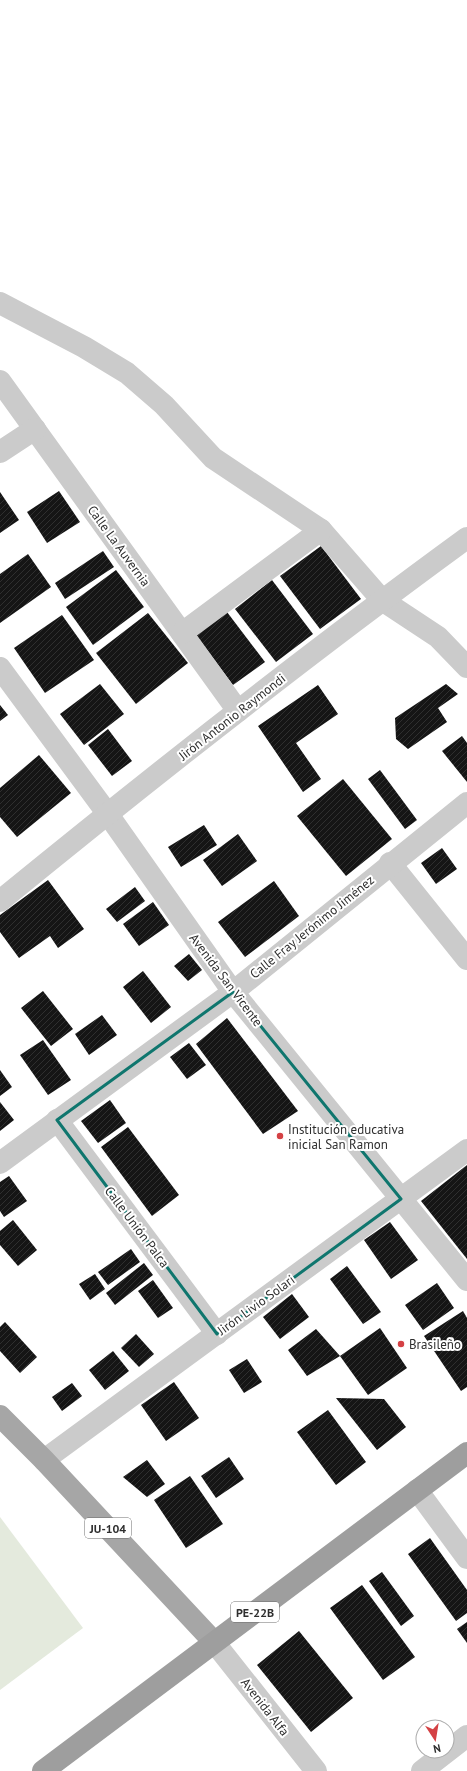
<svg xmlns="http://www.w3.org/2000/svg" width="467" height="1771" viewBox="0 0 467 1771" font-family="'PT Sans',sans-serif">
<style>
.pitch{fill:#e4eadd}
.building{fill:url(#building-hatch)}
.lines{fill:none;stroke-linecap:round;stroke-linejoin:round}
.minor{stroke:#cbcbcb;stroke-width:22}
.primary{stroke:#a6a6a6;stroke-width:22}
.trunk{stroke:#9e9e9e;stroke-width:22}
.marked{fill:none;stroke:#0f766e;stroke-width:3;stroke-linejoin:round}
.poi-dot{fill:#d44144;stroke:#fff;stroke-width:1.5}
.labels{text-anchor:middle;dominant-baseline:central;stroke-width:4;stroke-linejoin:round;paint-order:stroke}
.shield{fill:#fff;stroke:#6d6d6d;stroke-width:1}
.shield-label{font-size:12px;font-weight:bold;fill:#2e2e2e}
.street-label{font-size:13px;fill:#2e2e2e;stroke:#fff}
.poi-label{font-size:13px;fill:#2e2e2e;stroke:#fff;text-anchor:start}
</style>
<defs>
<pattern id="building-hatch" width="6" height="6" patternUnits="userSpaceOnUse"><rect width="6" height="6" fill="#151515"/><path d="M-1 1l2-2M0 6l6-6M5 7l2-2" fill="none" stroke="#2f2f2f"/></pattern>
</defs>
<rect width="100%" height="100%" fill="#fff"/>
<polygon class="pitch" points="0,1517 83,1628 0,1690"/>
<g class="building">
<polygon points="59,491 80,522 47,543 27,512"/>
<polygon points="0,492 19,520 0,533"/>
<polygon points="321,546 361,599 320,629 280,576"/>
<polygon points="103,551 114,567 65,599 55,583"/>
<polygon points="28,554 51,587 0,623 0,574"/>
<polygon points="116,570 144,607 93,645 66,607"/>
<polygon points="272,580 313,634 276,662 235,609"/>
<polygon points="227,612 265,662 233,685 196,635"/>
<polygon points="148,613 188,663 136,704 96,653"/>
<polygon points="62,615 94,660 45,693 14,648"/>
<polygon points="100,684 124,714 84,745 60,714"/>
<polygon points="446,684 458,694 438,708 447,722 408,749 396,739 395,718"/>
<polygon points="318,685 338,714 296,743 321,779 303,792 258,726"/>
<polygon points="0,705 8,715 0,721"/>
<polygon points="108,729 132,761 112,776 88,745"/>
<polygon points="462,736 467,743 467,782 442,751"/>
<polygon points="39,755 71,793 17,837 0,817 0,788"/>
<polygon points="380,770 417,820 405,829 368,779"/>
<polygon points="343,779 392,839 346,876 297,816"/>
<polygon points="204,825 217,845 181,867 168,847"/>
<polygon points="238,834 257,861 222,886 203,860"/>
<polygon points="442,848 457,869 436,884 421,863"/>
<polygon points="48,880 84,929 58,948 50,936 19,958 0,932 0,915"/>
<polygon points="274,881 299,916 245,957 218,922"/>
<polygon points="135,887 145,901 117,922 106,909"/>
<polygon points="153,902 169,925 139,946 123,924"/>
<polygon points="189,954 202,970 188,981 174,966"/>
<polygon points="143,971 171,1007 151,1023 123,987"/>
<polygon points="43,991 73,1029 51,1046 21,1008"/>
<polygon points="102,1015 117,1035 89,1055 75,1034"/>
<polygon points="227,1018 298,1111 263,1134 196,1044"/>
<polygon points="43,1040 71,1080 48,1095 20,1055"/>
<polygon points="189,1043 206,1065 187,1079 170,1057"/>
<polygon points="0,1070 12,1087 0,1096"/>
<polygon points="110,1100 126,1123 98,1143 81,1121"/>
<polygon points="0,1102 14,1120 0,1131"/>
<polygon points="128,1127 179,1195 152,1216 101,1147"/>
<polygon points="467,1165 467,1259 421,1201"/>
<polygon points="9,1176 27,1201 4,1217 0,1211 0,1182"/>
<polygon points="13,1220 37,1250 18,1266 0,1245 0,1231"/>
<polygon points="390,1222 418,1260 391,1279 364,1240"/>
<polygon points="131,1249 140,1262 108,1285 98,1272"/>
<polygon points="144,1263 153,1275 115,1305 106,1293"/>
<polygon points="347,1266 381,1312 363,1324 330,1279"/>
<polygon points="95,1274 105,1289 90,1300 79,1284"/>
<polygon points="153,1280 173,1308 158,1318 138,1291"/>
<polygon points="437,1283 454,1308 423,1330 405,1305"/>
<polygon points="292,1294 309,1317 280,1339 263,1317"/>
<polygon points="463,1311 467,1318 467,1387 461,1391 424,1336"/>
<polygon points="5,1322 37,1357 20,1373 0,1351 0,1327"/>
<polygon points="380,1328 407,1368 368,1395 340,1356"/>
<polygon points="316,1329 340,1356 307,1376 288,1350"/>
<polygon points="136,1334 154,1354 139,1367 121,1348"/>
<polygon points="113,1351 129,1371 105,1390 89,1370"/>
<polygon points="247,1359 262,1382 244,1393 229,1370"/>
<polygon points="174,1382 199,1418 166,1441 141,1405"/>
<polygon points="72,1383 82,1396 62,1411 52,1397"/>
<polygon points="336,1398 384,1399 406,1427 377,1450"/>
<polygon points="328,1410 366,1462 336,1485 297,1432"/>
<polygon points="229,1457 244,1479 216,1498 201,1476"/>
<polygon points="147,1460 165,1484 147,1497 123,1477"/>
<polygon points="190,1476 223,1524 186,1548 154,1500"/>
<polygon points="430,1538 467,1590 467,1613 456,1621 408,1554"/>
<polygon points="382,1572 414,1616 401,1626 369,1581"/>
<polygon points="362,1585 415,1657 383,1680 330,1608"/>
<polygon points="467,1622 467,1643 457,1629"/>
<polygon points="299,1631 353,1698 311,1732 257,1665"/>
</g>
<g class="lines">
<g class="minor">
<polyline points="0,303 84,347 127,373 164,405 213,458 321,530 382,600 438,637 467,667"/>
<polyline points="0,381 238,711"/>
<polyline points="0,452 35,429"/>
<polyline points="182,633 321,530"/>
<polyline points="0,668 107,813 233,992 467,1280"/>
<polyline points="390,863 467,959"/>
<path d="M0 901C153 776 308 654 467 538"/>
<polyline points="57,1120 217,1334"/>
<polyline points="0,1163 233,992 467,803"/>
<polyline points="44,1460 467,1150"/>
<polyline points="417,1490 467,1558"/>
<polyline points="214,1642 316,1771"/>
<polyline points="422,1771 467,1736"/>
</g>
<polyline class="primary" points="0,1416 44,1460 214,1642"/>
<polyline class="trunk" points="43,1771 467,1453"/>
</g>
<path class="marked" d="M233 992 401 1199 217 1334 57 1120Z"/>
<g class="poi-dot">
<circle cx="280" cy="1136" r="4"/>
<circle cx="401" cy="1344" r="4"/>
</g>
<g class="labels">
<g class="shield">
<rect x="85" y="1518" width="46" height="20" rx="3"/>
<rect x="231" y="1602" width="48" height="20" rx="3"/>
</g>
<g class="shield-label">
<text x="108" y="1528">JU-104</text>
<text x="255" y="1612">PE-22B</text>
</g>
<g class="street-label">
<text transform="translate(119 546) rotate(54)">Calle La Auvernia</text>
<text transform="translate(232 717) rotate(-38)">Jirón Antonio Raymondi</text>
<text transform="translate(312 927) rotate(-39)">Calle Fray Jerónimo Jiménez</text>
<text transform="translate(226 980) rotate(53)">Avenida San Vicente</text>
<text transform="translate(137 1227) rotate(53)">Calle Unión Palca</text>
<text transform="translate(256 1305) rotate(-36)">Jirón Livio Solari</text>
<text transform="translate(265 1707) rotate(52)">Avenida Alfa</text>
</g>
<g class="poi-label">
<text x="288" y="1129">Institución educativa<tspan x="288" dy="15">inicial San Ramon</tspan></text>
<text x="409" y="1344">Brasileño</text>
</g>
</g>
<g transform="translate(435 1739) rotate(168)"><circle r="19" fill="#ffffff" stroke="#ababab"/>
<path d="M0-3L7 15L0 10L-7 15Z" fill="#d44144"/>
<text y="-6" font-size="11" font-weight="bold" text-anchor="middle" fill="#2e2e2e">N</text>
</g>
</svg>
